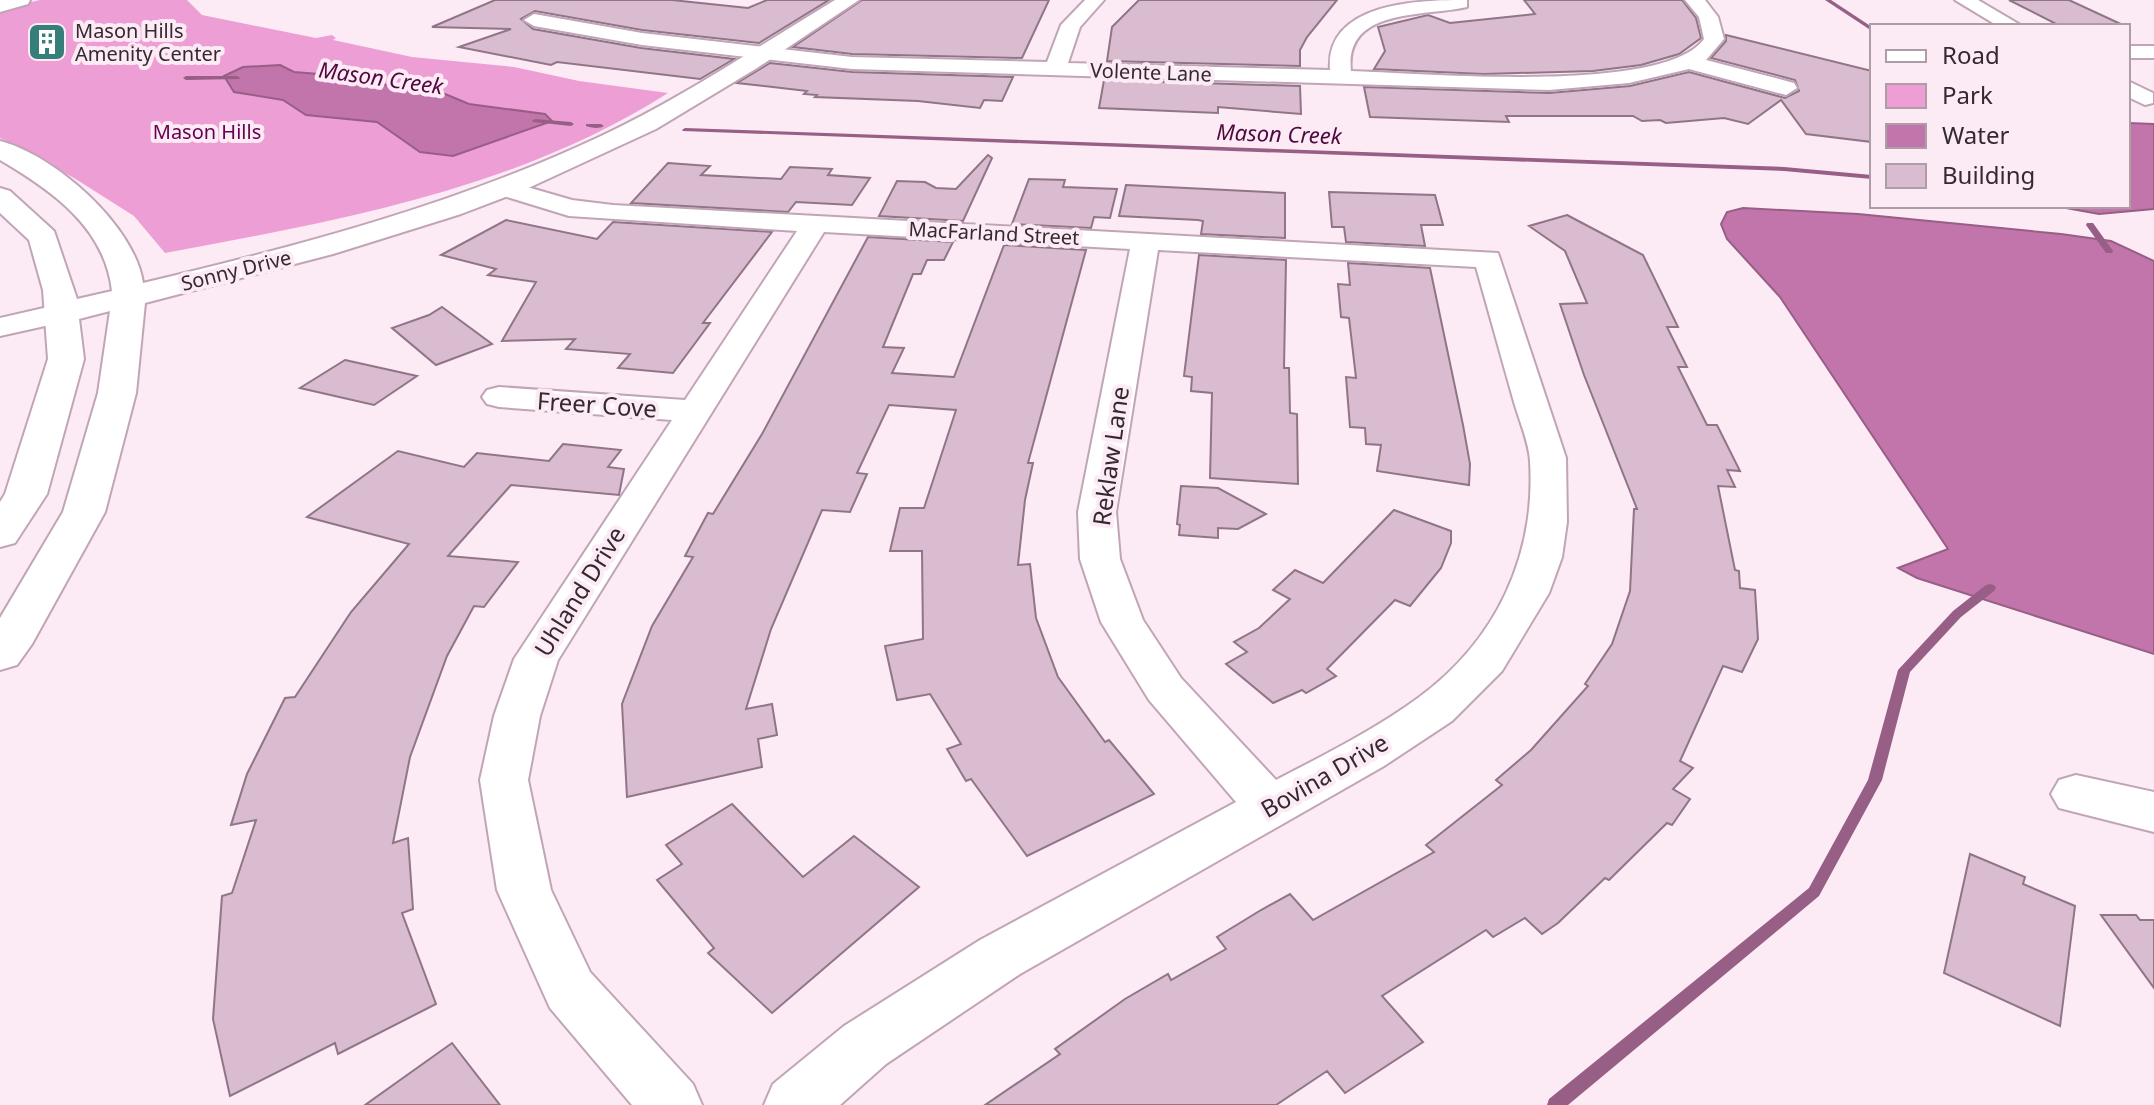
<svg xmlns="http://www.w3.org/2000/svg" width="2154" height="1105" viewBox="0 0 2154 1105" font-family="'Noto Sans',sans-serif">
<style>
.green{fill:#ed9ed5}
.water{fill:#c275ab;stroke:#975e86;stroke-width:2}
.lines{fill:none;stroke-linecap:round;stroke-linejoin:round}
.stream{fill:#975e86;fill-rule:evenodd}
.building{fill:#d9bccf;stroke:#907587;stroke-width:2}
.street-casing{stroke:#c1a5b7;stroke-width:4}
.secondary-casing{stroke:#c1a5b7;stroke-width:4}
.street{fill:#fff;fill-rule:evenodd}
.secondary{fill:#fff;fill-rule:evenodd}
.labels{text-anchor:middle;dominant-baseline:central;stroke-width:8;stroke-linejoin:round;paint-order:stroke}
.far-poi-label{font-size:20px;fill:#342930;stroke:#fceaf5;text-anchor:start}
.far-street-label{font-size:20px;fill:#342930;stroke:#fceaf5}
.far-park-label{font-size:20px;fill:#650151;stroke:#fceaf5}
.far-water-label{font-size:22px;font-style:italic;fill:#500840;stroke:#fceaf5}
.street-label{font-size:24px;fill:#342930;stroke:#fceaf5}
</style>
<rect width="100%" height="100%" fill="#fceaf5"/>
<path class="green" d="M40 0H187L202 15 316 38 332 35 336 38 333 40 412 57 514 67 579 81 668 93C518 189 337 221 165 253L134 216 74 178 0 138V9Z"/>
<g class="water">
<polygon points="280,65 294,72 357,77 387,85 438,91 469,104 545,114 552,121 453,156 420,152 377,122 306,115 283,100 234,92 224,76 243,67"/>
<polygon points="2128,123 2154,124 2154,209 2099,214 2055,206 2128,206"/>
<polygon points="1743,208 1858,214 2061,234 2111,241 2154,261 2154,654 1917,578 1898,568 1948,549 1780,297 1727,239 1721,224 1727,212"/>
</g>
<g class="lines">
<g class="stream">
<polygon points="1825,0 1831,0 1872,27 1872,31"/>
<polygon points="237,76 240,78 239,79 186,80 183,78 186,76"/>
<polygon points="535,119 571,122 574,124 571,126 533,122 532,121"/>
<path d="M586 124H601L604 126C600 129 591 128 586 126Z"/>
<polygon points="685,128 1784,167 1872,175 1872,179 1784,171 683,131 682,130"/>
<polygon points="2087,223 2093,223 2113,251 2112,253 2106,253 2086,225"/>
<polygon points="1990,584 1994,585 1996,588 1994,591 1961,617 1910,672 1882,780 1819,896 1568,1105 1547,1105 1549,1099 1809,888 1868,780 1898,670 1953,611 1986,585"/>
</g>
</g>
<g class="building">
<polygon points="495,0 672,0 748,8 767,0 829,0 759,43 642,30 535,11 521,19 533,29 641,48 734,59 700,79 557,62 551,65 459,47 511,29 432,27"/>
<polygon points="862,0 1049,0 1022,58 852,54 793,47"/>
<polygon points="1139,0 1337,0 1307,37 1300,50 1300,66 1107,61 1112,27"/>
<polygon points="1524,0 1682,0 1696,18 1701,38 1679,54 1641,65 1593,71 1483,74 1374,69 1385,51 1378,27 1428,15 1450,23 1535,14"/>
<polygon points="2009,0 2069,0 2125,26 2060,26"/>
<polygon points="1726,35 1872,71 1872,142 1806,134 1781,100 1748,124 1724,118 1666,123 1660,120 1642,121 1633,116 1506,116 1509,122 1370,117 1364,87 1549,93 1630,86 1689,72 1785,98 1799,91 1795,80 1711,58 1726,41"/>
<polygon points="770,63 852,72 1013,77 1002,101 984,100 980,108 918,101 815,97 817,95 804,94 807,91 737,83"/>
<polygon points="1104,80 1300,86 1301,114 1218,107 1218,113 1099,108"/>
<polygon points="988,155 992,158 963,221 879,216 897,181 925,182 936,188 956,189"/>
<polygon points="668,163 710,166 701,175 781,179 790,167 832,169 828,175 870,178 852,205 796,202 788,212 631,203"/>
<polygon points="1029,179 1065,180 1063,187 1117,189 1110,218 1094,217 1091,228 1012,224"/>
<polygon points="1126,185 1285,193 1285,238 1201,234 1203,221 1198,220 1119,216"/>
<polygon points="1329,192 1435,195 1443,225 1421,225 1425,246 1346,242 1344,227 1332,227"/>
<polygon points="1567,215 1643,255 1678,327 1667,327 1687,367 1678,367 1707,425 1717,425 1740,471 1727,470 1735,487 1718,486 1735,570 1739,571 1740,588 1755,590 1758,639 1742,672 1723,666 1680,761 1693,768 1673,789 1690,799 1672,825 1667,823 1609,880 1605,878 1558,923 1542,934 1525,918 1493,937 1486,930 1382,996 1423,1042 1345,1093 1327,1071 1276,1105 985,1105 1060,1054 1055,1049 1125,999 1168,974 1171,980 1226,949 1217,937 1261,910 1290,894 1313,920 1434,852 1426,845 1502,785 1496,780 1531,750 1588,686 1585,684 1612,644 1630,591 1634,509 1637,509 1584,375 1560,304 1587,303 1565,251 1529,226"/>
<polygon points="506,220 597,239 613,222 772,232 703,323 710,323 673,373 618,368 630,354 566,349 575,339 502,341 536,282 488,275 496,269 441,255"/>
<polygon points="868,237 953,242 944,260 927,260 921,274 913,274 883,347 904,348 892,373 954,377 1004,245 1086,250 1028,463 1033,463 1025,500 1018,565 1030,564 1036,618 1058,677 1105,742 1109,740 1154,794 1027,856 971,779 966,781 947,749 961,744 930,694 897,700 885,646 923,639 922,551 890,551 900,508 924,508 956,410 889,405 857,473 867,474 850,512 822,510 771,629 746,709 772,704 777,735 758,739 762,767 627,797 622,704 652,626 693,557 685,556 708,513 713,514 762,434"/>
<polygon points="1199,255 1286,260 1284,368 1289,368 1290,413 1297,414 1298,484 1210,478 1212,393 1191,391 1192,377 1184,376"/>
<polygon points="1348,263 1430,268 1463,425 1470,464 1469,485 1377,471 1381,445 1366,444 1365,428 1350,427 1346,377 1356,378 1349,318 1341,317 1338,284 1350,285"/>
<polygon points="442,307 492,344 436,365 392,328 429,315"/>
<polygon points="345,360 417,376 374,405 300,388"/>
<polygon points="563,444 621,450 608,467 624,469 619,495 511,485 448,556 518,562 484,607 474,606 447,656 410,757 393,843 408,838 413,909 402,913 436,1004 338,1054 335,1043 230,1096 213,1019 222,896 232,893 256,820 231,825 247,774 285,698 295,697 351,612 409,544 307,517 398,451 464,467 477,453 549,461"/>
<polygon points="1181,486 1218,488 1266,514 1238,529 1218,528 1218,538 1179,535 1180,525 1177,524"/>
<polygon points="1394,510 1451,531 1451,543 1441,568 1410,606 1395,600 1327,669 1336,676 1306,693 1302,690 1273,703 1226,664 1247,652 1234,642 1259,628 1290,599 1273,590 1295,570 1323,583"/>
<polygon points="732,804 803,877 854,836 919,887 772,1013 708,953 714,948 657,880 682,864 666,845"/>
<polygon points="1970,854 2025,877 2023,884 2075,906 2060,1026 1944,973"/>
<polygon points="2101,915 2136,915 2140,920 2154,920 2154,988"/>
<polygon points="452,1043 500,1105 365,1105"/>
</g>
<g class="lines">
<defs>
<g id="street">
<polygon points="0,0 30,0 28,4 0,12"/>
<path d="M1085 0H1104L1080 27 1068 63 1330 70C1325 2 1419 0 1467 0V7C1425 17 1344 7 1351 71 1421 73 1664 95 1704 39L1699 17 1685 0H1705L1718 17 1724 39 1706 60 1794 83 1797 88 1786 95 1689 69 1629 83 1549 90 852 69 642 45 534 26 524 20 534 14 642 33 852 57 1047 62 1061 25Z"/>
<polygon points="1955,0 1978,0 2022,26 1998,26"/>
<rect x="2128" y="46" width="26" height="12"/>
<polygon points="2128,81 2153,93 2153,103 2145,105 2128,97"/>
<path d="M503 180 572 200 613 205 1498 253 1566 458 1567 522 1562 557 1549 593 1502 671 1452 721 1384 766 1020 974 886 1064 840 1105H764L773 1084 844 1026 980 940 1236 802 1149 700 1101 622 1080 559 1078 512 1130 249 824 232 558 660 540 716 528 780 551 890 590 972 693 1084 702 1105H632L550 1008 497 890 480 780 494 716 514 659 672 420 499 407 487 404 482 397 487 390 499 387 685 400 797 231 569 216 494 193 490 188 494 183ZM1158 250 1476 267C1489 312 1501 357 1514 402 1519 420 1529 442 1530 461 1536 556 1496 641 1418 698 1374 730 1324 755 1276 780L1181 678 1143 620 1120 559 1116 512Z"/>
<polygon points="61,304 72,306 76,313 72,320 0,336 0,318"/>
<polygon points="2076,775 2154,792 2154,832 2059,808 2051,794 2059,780"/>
</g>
<path id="secondary" d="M835 0H859L757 68 656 129 524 190 461 214 333 254 145 303 136 393 105 512 32 644 17 665 0 670V618L63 512 98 393 110 311 79 319 84 359 47 494 15 543 0 547V502L5 494 48 359 43 290 29 240 0 213V188L10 191 54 231 77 299 112 291C105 227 51 190 0 160V141C55 155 135 226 143 283 299 246 454 205 599 137 681 99 757 47 835 0Z"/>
</defs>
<use href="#street" class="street-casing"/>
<use href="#secondary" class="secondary-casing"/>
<use href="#street" class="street"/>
<use href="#secondary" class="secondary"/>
</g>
<defs>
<symbol id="building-square" viewBox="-11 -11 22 22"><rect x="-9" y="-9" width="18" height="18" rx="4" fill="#367e79" stroke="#fceaf5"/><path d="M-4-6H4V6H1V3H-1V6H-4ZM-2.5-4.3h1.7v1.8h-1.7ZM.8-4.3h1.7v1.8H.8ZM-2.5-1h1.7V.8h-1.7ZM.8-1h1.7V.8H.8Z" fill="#fff"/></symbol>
</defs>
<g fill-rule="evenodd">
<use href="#building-square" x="25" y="20" width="44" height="44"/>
</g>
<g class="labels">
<g class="far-poi-label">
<text x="75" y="30">Mason Hills<tspan x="75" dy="23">Amenity Center</tspan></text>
</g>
<g class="far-street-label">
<text transform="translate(1151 72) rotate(2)">Volente Lane</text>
<text transform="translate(994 233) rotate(3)">MacFarland Street</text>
<text transform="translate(236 270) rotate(-14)">Sonny Drive</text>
</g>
<g class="far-park-label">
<text x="207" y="131">Mason Hills</text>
</g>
<g class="far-water-label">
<text transform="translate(381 77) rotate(8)">Mason Creek</text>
<text transform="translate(1279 133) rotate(2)">Mason Creek</text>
</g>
<g class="street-label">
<text transform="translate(597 404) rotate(4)">Freer Cove</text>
<text transform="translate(1110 456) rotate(-82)">Reklaw Lane</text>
<text transform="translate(579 591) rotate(-58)">Uhland Drive</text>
<text transform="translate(1324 775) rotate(-30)">Bovina Drive</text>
</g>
</g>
<rect x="1870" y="24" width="260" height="184" fill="#fceaf5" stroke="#ac9da6" stroke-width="2"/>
<rect x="1886" y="50" width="40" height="12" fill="#ffffff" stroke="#ac9da6" stroke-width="2"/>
<text x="1942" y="64" font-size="24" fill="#342930">Road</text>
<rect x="1886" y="84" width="40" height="24" fill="#ed9ed5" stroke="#ac9da6" stroke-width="2"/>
<text x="1942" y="104" font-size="24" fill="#342930">Park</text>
<rect x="1886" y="124" width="40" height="24" fill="#c275ab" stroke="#ac9da6" stroke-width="2"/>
<text x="1942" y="144" font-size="24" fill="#342930">Water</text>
<rect x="1886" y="164" width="40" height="24" fill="#d9bccf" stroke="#ac9da6" stroke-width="2"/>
<text x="1942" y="184" font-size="24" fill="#342930">Building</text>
</svg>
